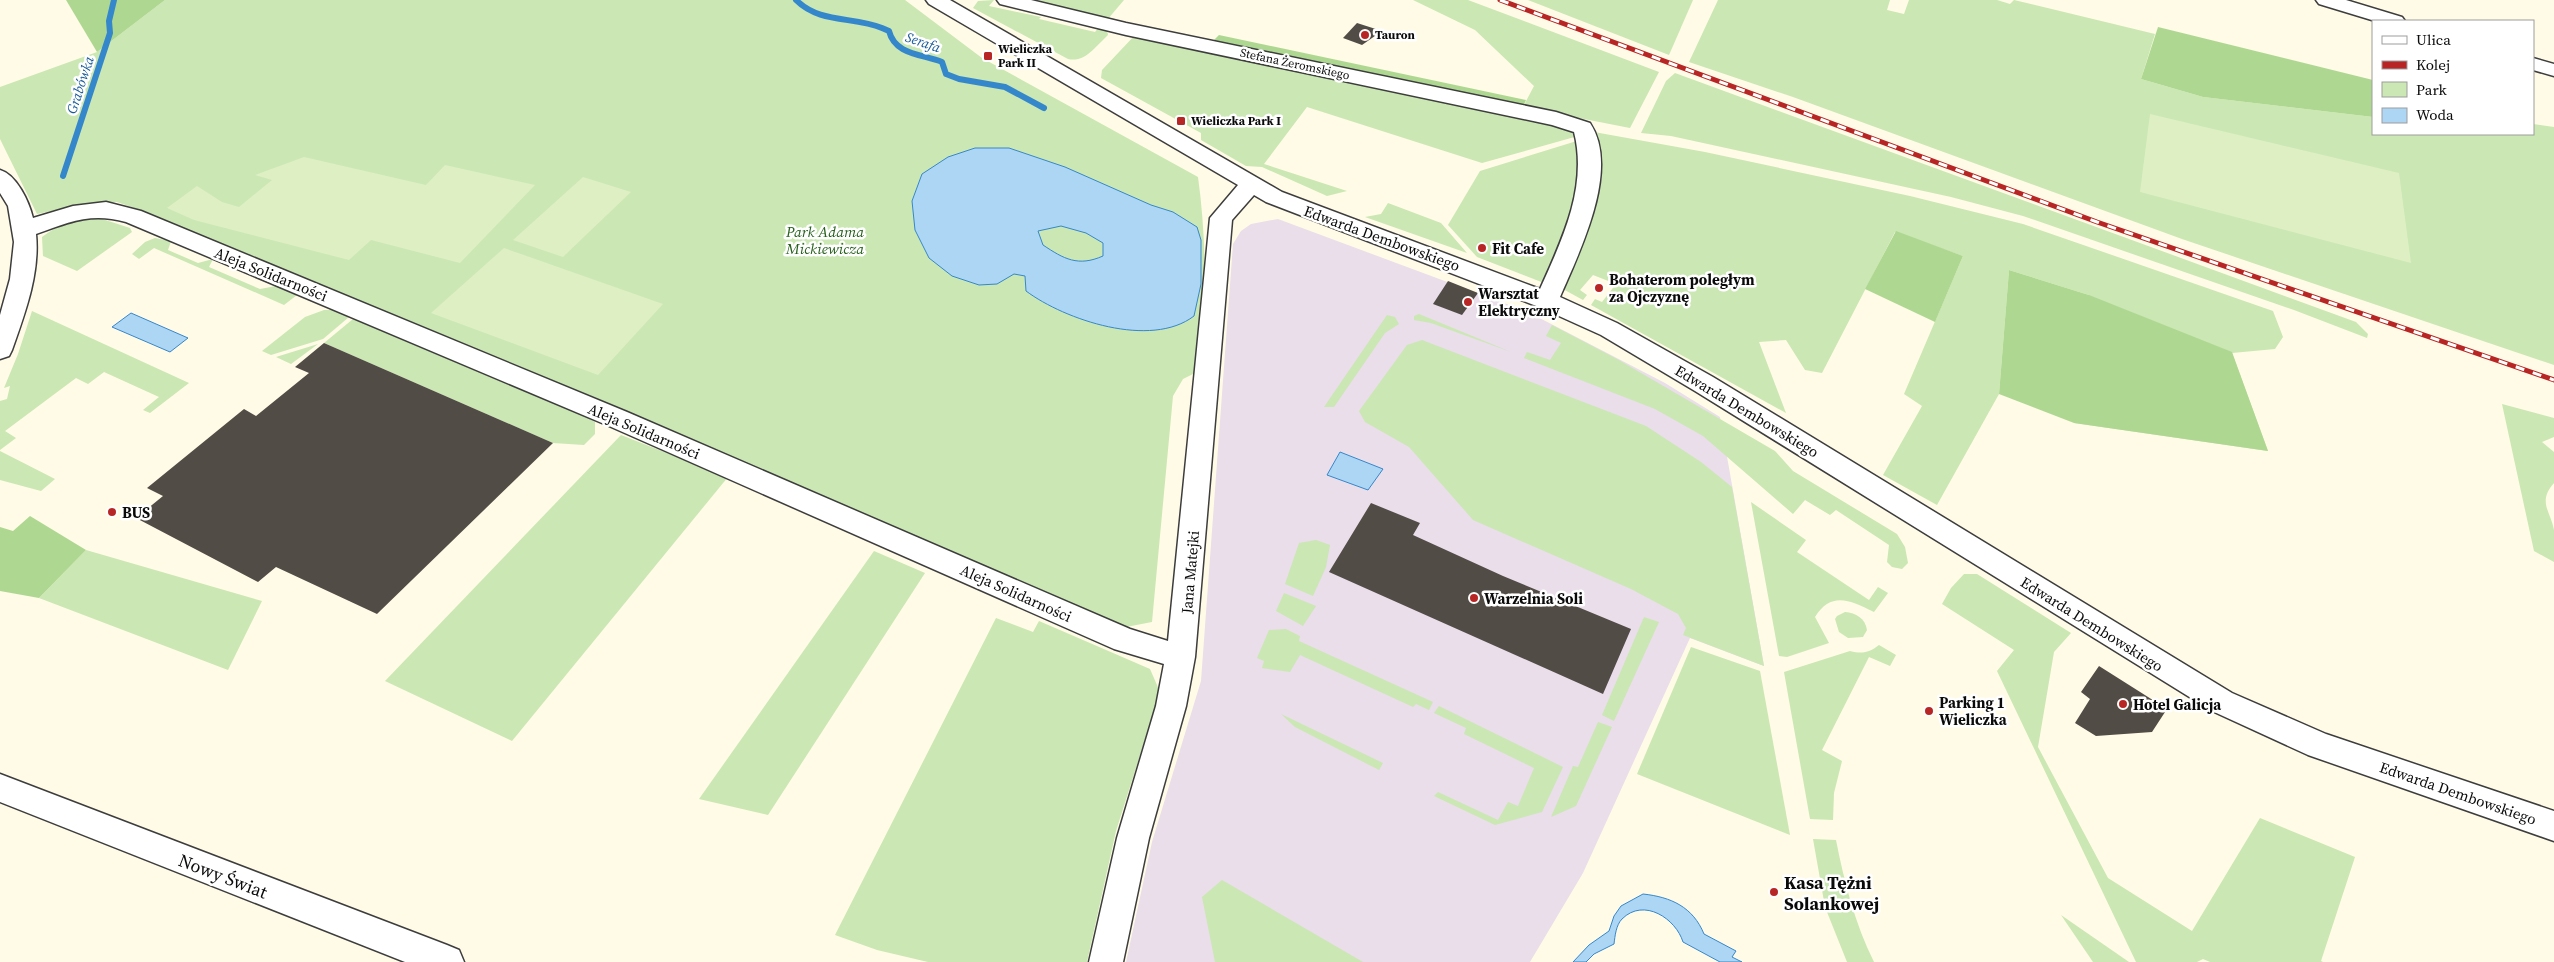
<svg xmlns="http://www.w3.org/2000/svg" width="2554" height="962" viewBox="0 0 2554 962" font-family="'Source Serif 4',serif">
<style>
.industrial{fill:#e9deea}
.green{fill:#cbe7b3}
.forest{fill:#aed892}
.pitch{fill:#deefc4}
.water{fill:#add6f5;stroke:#3587cb;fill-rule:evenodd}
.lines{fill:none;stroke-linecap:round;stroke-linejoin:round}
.stream{stroke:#3587cb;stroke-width:6}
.building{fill:#524c47}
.minor-casing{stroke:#3d3d3d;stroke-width:3}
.minor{fill:#fff;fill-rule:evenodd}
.rail-casing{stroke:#b72625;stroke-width:5}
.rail{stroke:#fff;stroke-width:3;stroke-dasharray:9;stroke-linecap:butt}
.poi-dot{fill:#b72625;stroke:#fff;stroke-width:2}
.labels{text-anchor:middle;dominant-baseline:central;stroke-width:5;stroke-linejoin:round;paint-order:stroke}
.far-poi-label{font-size:12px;font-weight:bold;fill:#0a0a0a;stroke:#fff;text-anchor:start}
.far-street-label{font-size:12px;fill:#0a0a0a;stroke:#fff}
.far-water-label{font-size:14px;font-style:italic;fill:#165999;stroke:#fff}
.park-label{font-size:15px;font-style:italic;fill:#27601c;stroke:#fff}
.street-label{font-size:15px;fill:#0a0a0a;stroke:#fff}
.poi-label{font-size:15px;font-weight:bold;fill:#0a0a0a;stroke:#fff;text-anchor:start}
.near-street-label{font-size:18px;fill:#0a0a0a;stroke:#fff}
.near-poi-label{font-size:18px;font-weight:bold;fill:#0a0a0a;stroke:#fff;text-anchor:start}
</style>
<rect width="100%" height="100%" fill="#fffbe7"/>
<polygon class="industrial" points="1278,219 1528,312 1665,383 1720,417 1764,666 1690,638 1583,873 1530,962 1126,962 1152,842 1201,681 1233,244 1241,231 1251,224"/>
<g class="green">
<path d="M165 0H905L982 58 1198 177C1207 242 1206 305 1201 370L1183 379 1173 396 1152 622 1126 627 140 210 117 202 86 204 37 214 0 139V87L97 52Z"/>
<path d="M994 0 989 6 1041 17 1039 19 1095 32 1100 26 1107 30 1108 35C1096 46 1085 63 1068 59L973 8 978 1Z"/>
<polygon points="1036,0 1124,0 1107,20 1033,2"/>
<polygon points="1413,0 1468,0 1659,72 1630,128 1523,107 1534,86 1475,30"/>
<polygon points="1528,0 1693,0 1669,55"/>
<polygon points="1718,0 1890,0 1887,10 1904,14 1909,0 1997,0 2010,4 2014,0 2155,34 2141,79 2203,97 2373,117 2373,134 2533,134 2533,124 2554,127 2554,365 2182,239 1793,97 1689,62"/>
<polygon points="1136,34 1531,117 1575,132 1578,136 1482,163 1307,107 1264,164 1347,191 1327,196 1262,167 1246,166 1201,140 1201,133 1101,78 1102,70"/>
<polygon points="1675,73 2356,322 2368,334 2367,338 2294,310 2023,216 1951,197 1671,136 1641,133 1666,81"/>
<polygon points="1594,132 1705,152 1910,196 2023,224 2273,311 2283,337 2275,349 2232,353 2268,451 2074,423 2089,295 2009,270 1999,394 1937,505 1883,475 1922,406 1904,394 1963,256 1895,232 1822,373 1805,370 1786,340 1759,342 1786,413 1591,305 1595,299 1602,302 1616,284 1593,275 1580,290 1587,295 1583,300 1561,288"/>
<polygon points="1580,140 1578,200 1544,283 1477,257 1448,225 1480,171"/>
<polygon points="1388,203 1441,223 1467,253 1365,217 1381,214"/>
<path d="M96 217 130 228 132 232 77 271 43 256 42 237C59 224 75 220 96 217Z"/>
<polygon points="155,238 171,241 168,250 198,263 213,259 209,267 260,289 276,286 297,295 284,305 154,248 139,259 132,254 145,242"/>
<polygon points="324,310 333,310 349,317 323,339 271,355 262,351 305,317"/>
<polygon points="32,311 189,383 150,413 143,410 159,397 104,372 88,384 76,378 5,431 16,438 0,450 0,401 7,399 10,386 4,388 18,354"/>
<polygon points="1419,314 1511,352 1431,323 1414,320 1414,316"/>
<polygon points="1387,315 1395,317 1399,324 1385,333 1334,407 1324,407"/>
<polygon points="353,319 588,418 595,422 595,434 584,445 553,443 324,343"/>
<polygon points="1552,325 1617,359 1775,451 1793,471 1897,534 1905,547 1908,563 1902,569 1892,567 1887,562 1889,545 1836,510 1830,515 1805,500 1793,514 1703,436 1655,409 1524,358 1527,352 1550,360 1561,343 1546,336"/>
<polygon points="1422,340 1646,426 1701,462 1732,487 1764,666 1683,635 1686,628 1678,614 1631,589 1473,520 1409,447 1365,422 1359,411 1407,345"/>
<polygon points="318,344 291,364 276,357"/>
<path d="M2502 404 2554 418V437L2542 442 2554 452V483C2537 502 2551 512 2554 530 2554 540 2554 551 2554 562L2534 551Z"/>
<polygon points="621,435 728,477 512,741 385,681"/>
<polygon points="0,451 55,479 41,491 0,480"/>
<path d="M1751 502 1806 540 1797 552 1869 600 1878 587 1888 593 1874 612C1850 600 1831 591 1815 617L1829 643 1787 657 1779 656Z"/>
<polygon points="1316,540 1330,545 1326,567 1313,596 1285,584 1299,543"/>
<polygon points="86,550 262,601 228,670 39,598"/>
<polygon points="874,551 925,573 768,815 699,799"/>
<polygon points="1964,574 1977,574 2071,633 2054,652 2038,747 2108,878 2192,931 2260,818 2355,857 2321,961 2323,962 2210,962 2203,959 2197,962 2136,962 1997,671 2014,650 1942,604 1951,588"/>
<polygon points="1284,593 1316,606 1303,626 1276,611"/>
<path d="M1845 612C1856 613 1865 618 1867 630L1863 637 1848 638 1839 632 1835 619 1837 616Z"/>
<polygon points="1644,617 1659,622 1614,721 1602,715"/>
<polygon points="996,618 1033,632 1039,621 1150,669 1160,692 1116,831 1087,962 928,962 877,950 835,935"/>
<polygon points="1286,629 1300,636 1299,641 1433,702 1429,710 1416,704 1413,707 1300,655 1290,672 1262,668 1264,661 1257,658 1269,630"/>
<path d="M1879 645 1896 655 1890 666 1869 657 1822 750 1842 761 1834 793 1833 820 1810 819 1784 672 1850 651C1862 654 1869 653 1879 645Z"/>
<polygon points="1691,647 1760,671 1790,835 1637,774"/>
<polygon points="1439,706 1563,767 1542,812 1495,825 1434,796 1438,792 1498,820 1508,802 1518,806 1534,768 1464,734 1466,728 1434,713"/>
<polygon points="1281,714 1383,763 1379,770 1295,727"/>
<polygon points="1598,722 1612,727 1576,806 1551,817 1573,766 1578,767"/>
<path d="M1813 839 1836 840C1844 881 1855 924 1874 962H1847L1825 907Z"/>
<polygon points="1222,880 1363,962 1215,962 1202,897"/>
<polygon points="2061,915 2129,962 2093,962"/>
</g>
<g class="forest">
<polygon points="66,0 165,0 97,52"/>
<polygon points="2158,27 2373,80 2373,117 2203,97 2141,79"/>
<polygon points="1219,35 1526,100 1523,107 1212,42"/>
<polygon points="1896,231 1963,256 1935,322 1865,289"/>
<polygon points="2009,270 2089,295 2232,352 2268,451 2074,423 1999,394"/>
<polygon points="30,516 86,550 39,598 0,591 0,527 13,531"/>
</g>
<g class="pitch">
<polygon points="2150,114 2399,173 2411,263 2140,192"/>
<polygon points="304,157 426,185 445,165 535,185 460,263 371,240 349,260 194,220 167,208 197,186 222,202 239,207 272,180 255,175"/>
<polygon points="583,177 631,192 563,257 513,240"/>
<polygon points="504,248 663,304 598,375 431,313"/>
</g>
<g class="water">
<path d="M975 148H1009L1065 167 1151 205 1173 212 1197 227 1201 240V284L1194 316C1151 349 1065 320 1026 291L1025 276 1014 274 997 284 979 285 952 276 929 258 915 230 912 201 922 174 948 157ZM1061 226 1086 233 1103 243V256C1078 267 1064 259 1043 245L1038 231Z"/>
<polygon points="131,313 188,338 170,352 112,327"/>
<polygon points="1340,452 1383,469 1368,490 1327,475"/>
<path d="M1643 894C1671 897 1693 907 1704 934L1736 951 1732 957 1742 962H1720L1683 942C1676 919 1644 897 1622 919 1616 925 1615 936 1614 944L1594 954 1586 962H1573L1589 945 1609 931 1614 916 1621 906Z"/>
</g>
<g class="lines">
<g class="stream">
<path d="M796 0C820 24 853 16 882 28L889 31C895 55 922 54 942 62L946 74 959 79 1005 87 1044 108"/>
<polyline points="63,176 110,33 109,21 114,0"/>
</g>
</g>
<g class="building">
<polygon points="1357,23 1382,31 1362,45 1343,38"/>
<polygon points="1448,281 1478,293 1462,315 1433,304"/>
<polygon points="324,343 553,443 377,614 276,567 258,582 136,518 163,496 147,488 244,409 256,416 309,373 295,367"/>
<polygon points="1371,503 1420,523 1413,535 1503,576 1631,629 1603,694 1329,572"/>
<polygon points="2099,666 2167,709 2152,732 2096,736 2075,723 2090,699 2081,692"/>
</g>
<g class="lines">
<defs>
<g id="minor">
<path d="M926 0H950L1282 192 1540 289C1562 240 1588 187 1574 132L1552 125 1126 35 1000 4 997 0H1031L1126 23 1556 112 1590 123C1621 169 1579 253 1560 297L1617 323 1713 377 2232 693 2326 734 2554 811V841L2308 755 2212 711 1695 391 1601 335 1539 307 1266 202 1254 195 1232 220 1195 657 1186 706 1149 838 1123 962H1089L1117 838 1156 706 1164 664 1114 649 609 426 126 222C91 212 69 222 36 234 40 274 25 313 12 350L9 356 0 359V315L10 279 14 242 8 206 0 193V170C17 175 29 202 33 218L73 206 106 202 141 211 627 412 1130 629 1168 641 1210 218 1238 185 929 4Z"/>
<polygon points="2316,0 2346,0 2402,17 2405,21 2375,21 2319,4"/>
<polygon points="2533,58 2554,64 2554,76 2533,70"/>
<polygon points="0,774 447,945 459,950 464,962 405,962 0,802"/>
</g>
</defs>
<use href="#minor" class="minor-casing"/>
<use href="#minor" class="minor"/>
<defs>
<polyline id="rail" points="1500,0 2097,222 2554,380"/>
</defs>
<use href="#rail" class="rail-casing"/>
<use href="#rail" class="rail"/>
</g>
<g class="poi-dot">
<circle cx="1365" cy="35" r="5"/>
<rect x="983" y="51" width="10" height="10" rx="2.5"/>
<rect x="1176" y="116" width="10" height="10" rx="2.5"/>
<circle cx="1482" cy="248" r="5"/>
<circle cx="1599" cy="288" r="5"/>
<circle cx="1468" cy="302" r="5"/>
<circle cx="112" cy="512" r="5"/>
<circle cx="1474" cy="598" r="5"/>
<circle cx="2123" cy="704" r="5"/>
<circle cx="1929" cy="711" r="5"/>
<circle cx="1774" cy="892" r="5"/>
</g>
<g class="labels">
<g class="far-poi-label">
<text x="1375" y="35">Tauron</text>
<text x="998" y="49">Wieliczka<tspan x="998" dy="14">Park II</tspan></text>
<text x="1191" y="121">Wieliczka Park I</text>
</g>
<g class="far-street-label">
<text transform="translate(1295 64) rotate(12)">Stefana Żeromskiego</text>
</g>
<g class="far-water-label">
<text transform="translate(923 42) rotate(19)">Serafa</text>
<text transform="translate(80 85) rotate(-72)">Grabówka</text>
</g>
<g class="park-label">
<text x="825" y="231">Park Adama<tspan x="825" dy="17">Mickiewicza</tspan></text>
</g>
<g class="street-label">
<text transform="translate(1382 238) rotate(20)">Edwarda Dembowskiego</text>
<text transform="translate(271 274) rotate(22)">Aleja Solidarności</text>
<text transform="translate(1747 411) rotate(31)">Edwarda Dembowskiego</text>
<text transform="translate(644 431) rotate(23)">Aleja Solidarności</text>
<text transform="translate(1190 572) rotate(-85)">Jana Matejki</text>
<text transform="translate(1016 593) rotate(24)">Aleja Solidarności</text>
<text transform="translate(2092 624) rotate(32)">Edwarda Dembowskiego</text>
<text transform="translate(2458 793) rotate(19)">Edwarda Dembowskiego</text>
</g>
<g class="poi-label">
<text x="1492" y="248">Fit Cafe</text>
<text x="1609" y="279">Bohaterom poległym<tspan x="1609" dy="17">za Ojczyznę</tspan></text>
<text x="1478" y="293">Warsztat<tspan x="1478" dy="17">Elektryczny</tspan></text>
<text x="122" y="512">BUS</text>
<text x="1484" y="598">Warzelnia Soli</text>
<text x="1939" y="702">Parking 1<tspan x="1939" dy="17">Wieliczka</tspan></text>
<text x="2133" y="704">Hotel Galicja</text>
</g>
<g class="near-street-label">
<text transform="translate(223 876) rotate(21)">Nowy Świat</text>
</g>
<g class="near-poi-label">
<text x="1784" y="882">Kasa Tężni<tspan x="1784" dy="21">Solankowej</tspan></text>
</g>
</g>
<rect x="2372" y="20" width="162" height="115" fill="#ffffff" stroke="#9d9d9d"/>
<rect x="2382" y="36" width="25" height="8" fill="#ffffff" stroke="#9d9d9d"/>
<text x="2416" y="45" font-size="15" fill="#0a0a0a">Ulica</text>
<rect x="2382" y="61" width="25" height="8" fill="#b72625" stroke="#9d9d9d"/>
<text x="2416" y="70" font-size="15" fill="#0a0a0a">Kolej</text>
<rect x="2382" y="82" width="25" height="15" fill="#cbe7b3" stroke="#9d9d9d"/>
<text x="2416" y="95" font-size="15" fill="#0a0a0a">Park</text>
<rect x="2382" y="108" width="25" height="15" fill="#add6f5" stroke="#9d9d9d"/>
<text x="2416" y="120" font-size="15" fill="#0a0a0a">Woda</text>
</svg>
